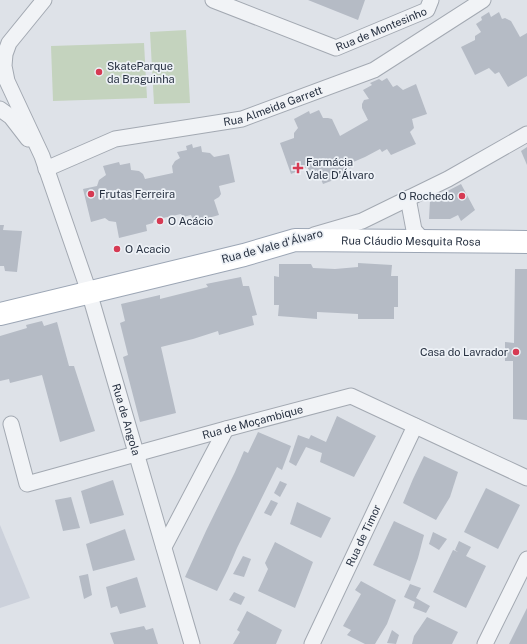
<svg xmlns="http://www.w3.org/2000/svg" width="527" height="644" viewBox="0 0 527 644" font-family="'Public Sans',sans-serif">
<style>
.built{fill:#ccd1db}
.green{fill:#c4d3be}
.building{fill:#b5bbc5}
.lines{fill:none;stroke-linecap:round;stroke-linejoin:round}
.minor-casing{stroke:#a3a9b2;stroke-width:17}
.primary-casing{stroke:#9ca6b5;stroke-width:24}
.minor{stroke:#f1f3f6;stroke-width:15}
.primary{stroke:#fff;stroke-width:22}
.poi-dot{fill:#d63a53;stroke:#edf1f6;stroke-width:1.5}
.labels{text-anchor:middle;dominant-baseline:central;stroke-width:3.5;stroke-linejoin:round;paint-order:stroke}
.street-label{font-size:11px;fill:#263040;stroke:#edf1f6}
.poi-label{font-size:11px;fill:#263040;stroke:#edf1f6;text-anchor:start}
</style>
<rect width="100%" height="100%" fill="#dee2e8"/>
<polygon class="built" points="0,525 30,598 0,608"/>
<g class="green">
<polygon points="186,30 190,103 154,104 150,32"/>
<polygon points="144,43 147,98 53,101 51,46"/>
</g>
<g class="building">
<polygon points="308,0 365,0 358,20"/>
<polygon points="489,12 491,17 499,12 502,19 505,18 511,21 520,37 527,33 527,76 508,87 499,72 495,74 489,68 475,75 461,47 475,40 475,36 481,32 476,24 482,20 481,17"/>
<polygon points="387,78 393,87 397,85 403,90 416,84 427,114 412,119 414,128 410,132 416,144 391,155 387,149 382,152 380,149 365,157 351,163 352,168 345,169 347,175 323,184 317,170 313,172 309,170 307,167 291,174 280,143 294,138 294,133 298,128 294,119 309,111 310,114 319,110 323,118 328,118 332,119 340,136 368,120 362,108 362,104 364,100 369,99 363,90 372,85 370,83 379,79 382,81"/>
<polygon points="192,144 193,148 201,146 202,152 210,153 214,157 229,154 235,182 219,186 221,194 219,197 214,200 219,215 194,222 191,215 183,217 181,214 154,220 153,223 146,225 147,231 119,238 116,222 109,221 105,218 91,222 83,189 97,186 99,180 106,175 103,166 119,162 120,165 130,163 131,170 139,171 143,174 145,179 173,173 172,166 175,161 180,158 177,152 187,150 186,146"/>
<polygon points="527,147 527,165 521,151"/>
<polygon points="461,184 475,210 461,221 458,215 450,219 429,219 430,200"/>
<polygon points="0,225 4,225 3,230 22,231 17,272 5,271 4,266 0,266"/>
<polygon points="358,263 392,265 391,276 398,276 398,307 394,307 394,319 358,319 358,314 317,312 317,319 278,316 279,305 274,305 274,276 279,277 279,264 311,264 313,268 335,269 358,267"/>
<polygon points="515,269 527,269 527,420 513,419 513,361 505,361 505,342 514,343"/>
<polygon points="241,277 243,286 249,286 257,315 252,316 254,325 219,335 218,331 193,339 161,347 176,413 140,422 123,357 128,355 120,323 125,321 121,304 160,295 160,299 208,287 206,284"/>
<polygon points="42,321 44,326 57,322 69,366 74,366 95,431 60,442 42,375 10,383 9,379 0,381 0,336 27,328 26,325"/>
<polygon points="337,416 376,436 354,477 320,462 322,453 306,447 296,466 289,462 298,435 309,439 311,435 326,442"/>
<polygon points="258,432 291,446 282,470 277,467 237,548 228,569 217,591 185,577 206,531 235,472 244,451 248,453"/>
<polygon points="424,456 458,472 450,497 436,520 403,503 413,479"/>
<polygon points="113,480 124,515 90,524 81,491"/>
<polygon points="280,481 287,484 280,497 274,493"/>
<polygon points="486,488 520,505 498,549 464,532"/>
<polygon points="71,497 80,528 63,531 55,500"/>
<polygon points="271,500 278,503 271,516 264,513"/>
<polygon points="297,502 331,518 321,538 290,524"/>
<polygon points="394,521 424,535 418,558 410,581 373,565"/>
<polygon points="125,529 135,560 93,571 86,544"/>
<polygon points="433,532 447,539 439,550 429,544"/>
<polygon points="459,541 471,547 466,556 486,566 466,608 433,592 453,550 458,552 455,550"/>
<polygon points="275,542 313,562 295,608 258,591 268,569 265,563"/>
<polygon points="243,556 251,559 244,577 233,574"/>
<polygon points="88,574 92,595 84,599 79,576"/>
<polygon points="137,577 146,607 120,614 117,606 111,608 106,587"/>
<polygon points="361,581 396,600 387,624 375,644 365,644 347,635 351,630 343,626 361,594 355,590"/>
<polygon points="410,584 421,588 416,598 430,606 426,613 413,608 415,602 404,597"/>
<polygon points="234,592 245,597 241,605 229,600"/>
<polygon points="527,608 527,644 509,644"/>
<polygon points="247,611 282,630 276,644 233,644 240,632 237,630"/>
<polygon points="427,617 458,632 452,644 412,644 414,636"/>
<polygon points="144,626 146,630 153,628 158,644 114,644 110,633"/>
<polygon points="392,630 399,635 396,644 387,643"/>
</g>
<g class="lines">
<defs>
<g id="minor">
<path id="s1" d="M44 0 9 43 5 54 4 66 7 81 42 156 89 292 192 644"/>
<path id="s2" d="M213 0 336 48 427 10 431 0"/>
<polyline points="0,109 11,117 28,139"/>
<path id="s3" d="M46 169 115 139 242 119 374 70 483 0"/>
<polyline points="408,198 414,230 424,241"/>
<polyline points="314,235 362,221 448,179 527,134"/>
<path id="s4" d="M11 424 27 484 226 429 351 396 527 478"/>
<polyline points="164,547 226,429"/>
<path id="s5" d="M312 644 415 426"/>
<polyline points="485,644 527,559"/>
</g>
<g id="primary">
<path id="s6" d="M0 314 244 255 295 240 527 242"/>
</g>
</defs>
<use href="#minor" class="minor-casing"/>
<use href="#primary" class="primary-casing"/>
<use href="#minor" class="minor"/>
<use href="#primary" class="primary"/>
</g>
<g class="poi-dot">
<circle cx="99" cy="72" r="4"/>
<path d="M296 162h4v4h4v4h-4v4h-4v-4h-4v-4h4z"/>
<circle cx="91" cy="194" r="4"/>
<circle cx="462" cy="196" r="4"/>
<circle cx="160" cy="221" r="4"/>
<circle cx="117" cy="249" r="4"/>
<circle cx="516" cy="352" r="4"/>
</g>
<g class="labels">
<g class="street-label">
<text stroke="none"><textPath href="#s2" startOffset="181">Rua de Montesinho</textPath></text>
<text stroke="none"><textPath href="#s3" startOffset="237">Rua Almeida Garrett</textPath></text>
<text stroke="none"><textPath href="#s6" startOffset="420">Rua Cláudio Mesquita Rosa</textPath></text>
<text transform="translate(272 246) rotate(-15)">Rua de Vale d'Álvaro</text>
<text stroke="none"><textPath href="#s1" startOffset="454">Rua de Angola</textPath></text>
<text stroke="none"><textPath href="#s4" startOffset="296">Rua de Moçambique</textPath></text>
<text stroke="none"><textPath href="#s5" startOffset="120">Rua de Timor</textPath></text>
</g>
<g class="poi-label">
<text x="107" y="66">SkateParque<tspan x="107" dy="13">da Braguinha</tspan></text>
<text x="306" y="162">Farmácia<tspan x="306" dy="13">Vale D'Álvaro</tspan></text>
<text x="99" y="194">Frutas Ferreira</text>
<text x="454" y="196" text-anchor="end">O Rochedo</text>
<text x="168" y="221">O Acácio</text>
<text x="125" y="249">O Acacio</text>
<text x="508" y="352" text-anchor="end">Casa do Lavrador</text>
</g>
</g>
</svg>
